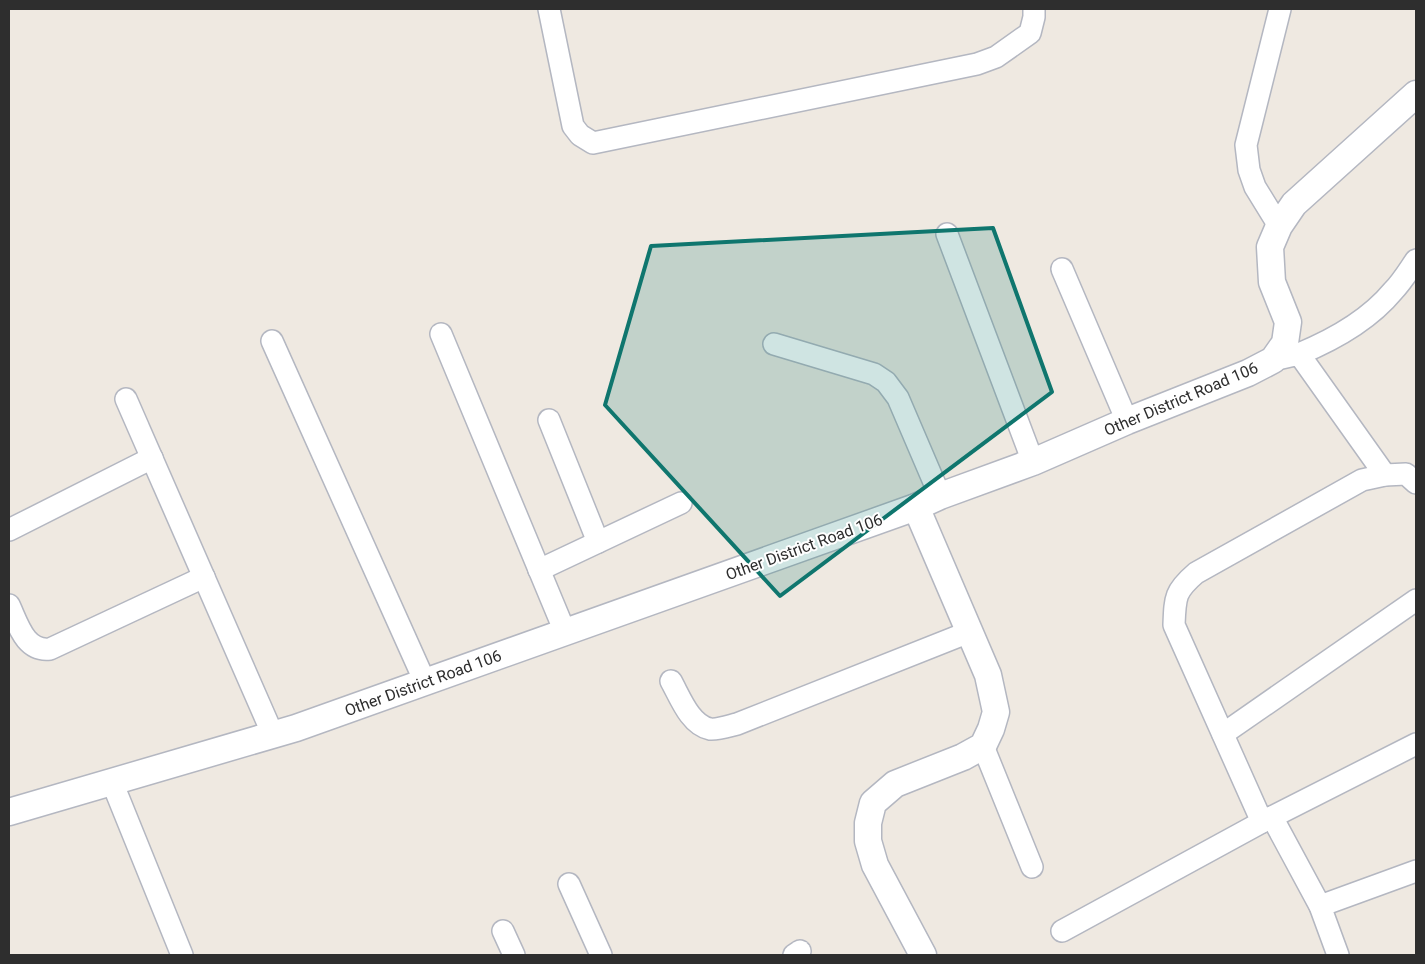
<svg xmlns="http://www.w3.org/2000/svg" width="1425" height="964" viewBox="0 0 1425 964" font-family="Roboto,sans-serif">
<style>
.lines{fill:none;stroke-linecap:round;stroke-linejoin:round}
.minor-casing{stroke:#b4b7c1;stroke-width:24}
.tertiary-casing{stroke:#b4b7c1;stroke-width:29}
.minor{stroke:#fff;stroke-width:21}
.tertiary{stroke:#fff;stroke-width:26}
.marked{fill:#0f766e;fill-opacity:0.2;stroke:#0f766e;stroke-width:4;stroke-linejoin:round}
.labels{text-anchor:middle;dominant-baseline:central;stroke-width:4;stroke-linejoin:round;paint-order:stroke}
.street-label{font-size:16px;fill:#2e2e2e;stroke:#fff}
</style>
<rect width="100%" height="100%" fill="#efe9e1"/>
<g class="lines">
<defs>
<g id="minor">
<polyline points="549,9 573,126 580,135 593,143 977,64 996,57 1030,33 1034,17 1034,9"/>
<polyline points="1279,226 1255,187 1249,170 1246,145 1280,9"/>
<polyline points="947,234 1033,462"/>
<polyline points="1062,269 1127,421"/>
<polyline points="441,334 565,632"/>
<polyline points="272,341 425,682"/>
<polyline points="774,344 874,374 886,382 898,398 940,496"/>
<path d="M1299 354C1333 340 1369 320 1393 291 1402 282 1409 270 1416 260"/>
<polyline points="1273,360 1299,354 1385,475"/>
<polyline points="126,399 273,735"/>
<polyline points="549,420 598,542"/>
<polyline points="9,530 152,458"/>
<polyline points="539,570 681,503"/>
<path d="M9 605C18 624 25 652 50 649L204 577"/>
<path d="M671 681C680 697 690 725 710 729 717 730 729 726 737 724L969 632"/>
<polyline points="1223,734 1416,600"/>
<polyline points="983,746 1032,867"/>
<polyline points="112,782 182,955"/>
<polyline points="1272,817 1320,906 1338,955"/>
<path d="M1262 822 1174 625C1175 597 1175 591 1196 573L1362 480 1385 475 1406 474 1416 483"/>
<polyline points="569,884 601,955"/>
<polyline points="1320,906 1416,871"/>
<polyline points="503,931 514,955"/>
<polyline points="1062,931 1262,822 1416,744"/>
<polyline points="794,955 800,951"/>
</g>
<g id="tertiary">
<polyline points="916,507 988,675 996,712 991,729 983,746 963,757 895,784 873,803 868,823 868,841 875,865 923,955"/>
<polyline points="9,812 296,728 916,507 940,496 1033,462 1127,421 1248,373 1273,360 1285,343 1288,322 1272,282 1270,247 1279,226 1294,204 1416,94"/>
</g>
</defs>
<use href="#minor" class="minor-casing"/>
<use href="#tertiary" class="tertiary-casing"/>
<use href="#minor" class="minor"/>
<use href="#tertiary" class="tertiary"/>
</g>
<path class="marked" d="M993 228 1052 392 780 596 605 405 651 246Z"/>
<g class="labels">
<g class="street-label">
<text transform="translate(1181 399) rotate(-23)">Other District Road 106</text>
<text transform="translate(804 547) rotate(-20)">Other District Road 106</text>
<text transform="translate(423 683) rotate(-20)">Other District Road 106</text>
</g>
</g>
<rect width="1425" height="964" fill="none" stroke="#2e2e2e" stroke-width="20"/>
</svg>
